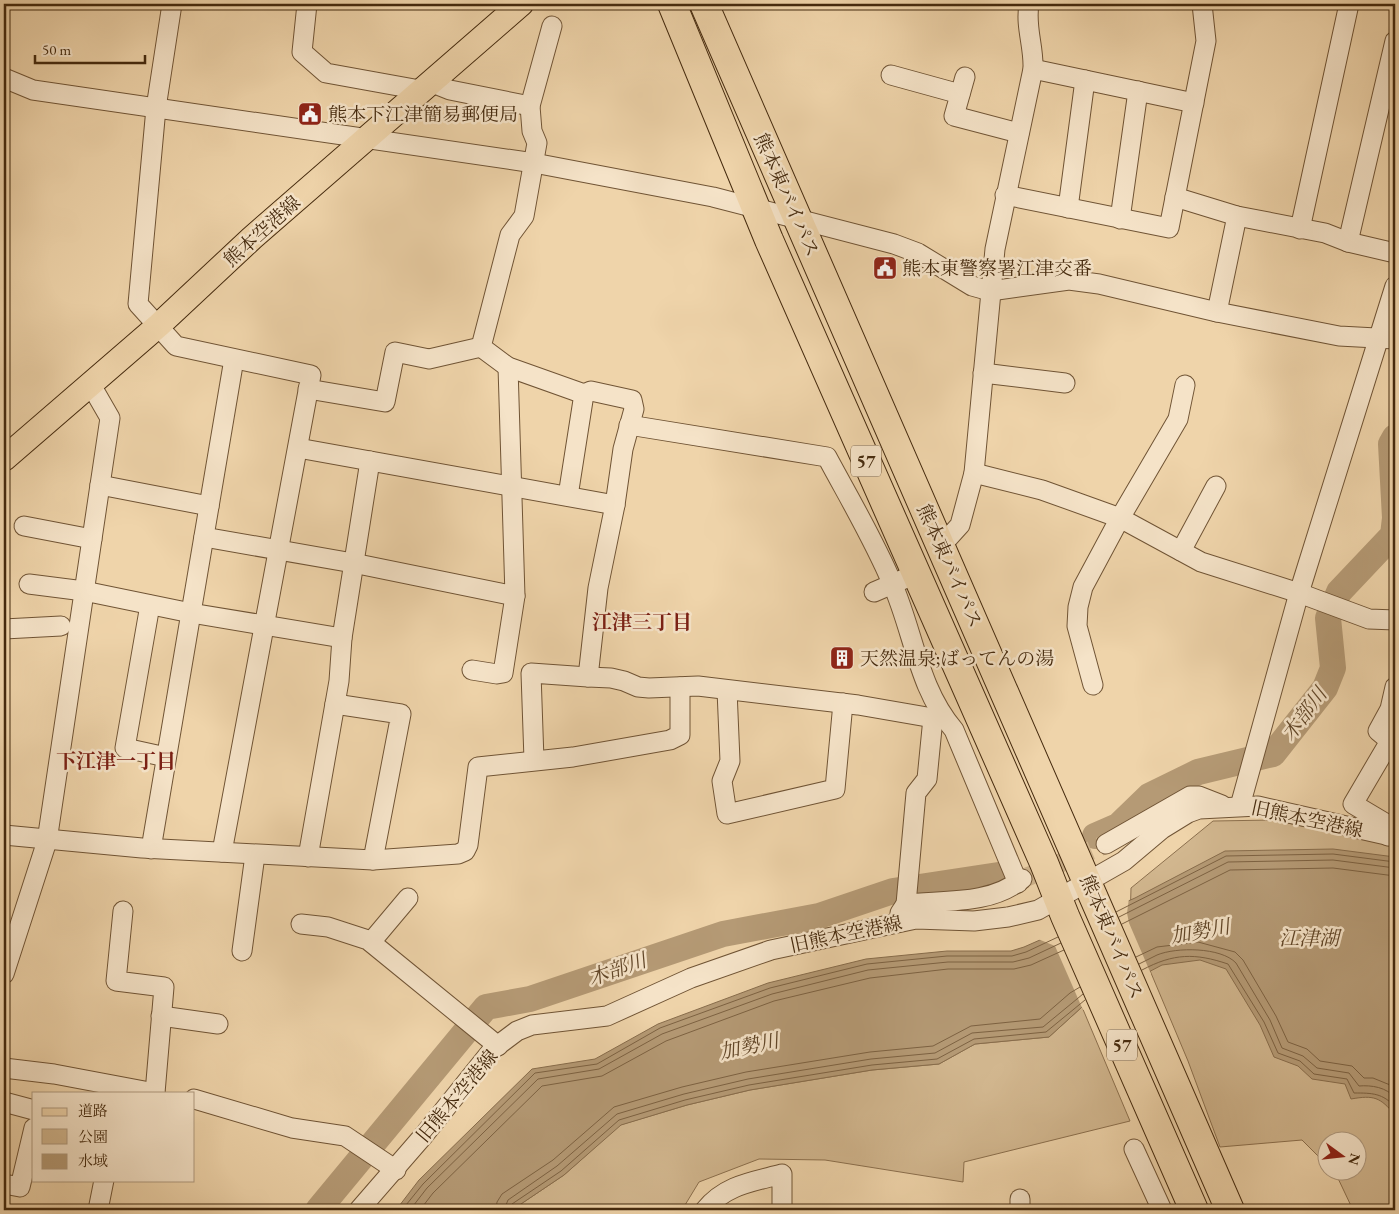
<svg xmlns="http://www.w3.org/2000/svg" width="1399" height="1214" viewBox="0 0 1399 1214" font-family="'EB Garamond','Noto Serif JP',serif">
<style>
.green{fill:#d2b78f;stroke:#8c704e}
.water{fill:#b59a75;stroke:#886d4c}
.pier{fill:#efd4aa}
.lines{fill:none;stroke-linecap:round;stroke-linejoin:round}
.shore{stroke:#7d6242;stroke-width:1}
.stream{stroke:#886d4c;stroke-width:4.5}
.river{stroke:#b59a75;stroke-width:26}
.minor-tunnel{stroke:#cdb28b;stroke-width:19;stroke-dasharray:19 9;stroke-linecap:butt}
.minor-casing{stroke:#705435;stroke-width:21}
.major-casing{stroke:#452a0e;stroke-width:26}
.highway-casing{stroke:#452a0e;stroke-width:30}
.minor{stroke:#f5e3c8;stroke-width:19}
.major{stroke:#efd4aa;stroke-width:24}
.highway{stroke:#efd4aa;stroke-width:28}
.labels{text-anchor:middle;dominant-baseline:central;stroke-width:5;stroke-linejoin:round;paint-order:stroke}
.shield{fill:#f5e3c8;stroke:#7a6246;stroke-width:1}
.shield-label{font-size:18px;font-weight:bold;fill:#452a0e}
.poi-label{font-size:19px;fill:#452a0e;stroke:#f5e3c8;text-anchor:start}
.street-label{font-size:19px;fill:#452a0e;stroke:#f5e3c8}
.neighbourhood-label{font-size:20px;font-weight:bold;fill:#7a1f14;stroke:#f5e3c8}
.water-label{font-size:20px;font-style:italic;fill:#614628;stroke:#f5e3c8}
</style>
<rect width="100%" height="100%" fill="#efd4aa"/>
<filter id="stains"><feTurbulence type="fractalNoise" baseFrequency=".004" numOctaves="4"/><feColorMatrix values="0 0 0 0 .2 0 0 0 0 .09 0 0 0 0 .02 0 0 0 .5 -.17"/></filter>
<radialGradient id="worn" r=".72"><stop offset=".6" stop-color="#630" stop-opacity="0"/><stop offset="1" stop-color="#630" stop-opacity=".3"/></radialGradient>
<g class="green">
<polygon points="1273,820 1395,845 1395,1210 1353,1210 1335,1172 1356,1172 1356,1142 1326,1142 1326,1164 1302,1140 1220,1147 1188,1061 1130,923 1131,888 1213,821"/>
<polygon points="1082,1007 1130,1121 964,1162 963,1182 825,1160 759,1159 699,1182 682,1210 512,1210 564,1175 620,1125 687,1105 750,1090 872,1070 939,1064 975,1044 1049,1037"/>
</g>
<path class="water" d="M1333 849 1395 857V1115C1380 1097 1374 1095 1351 1099L1345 1084 1312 1079 1298 1066 1274 1057 1260 1025 1226 969 1200 960 1162 965 1082 1007 1049 1037 975 1044 939 1064 872 1070 750 1090 687 1105 621 1125 564 1175 512 1210H396L419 1180 532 1069 595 1059 658 1024 768 983 866 959 947 951H1011L1024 947 1135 898 1225 851Z"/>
<polygon class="pier" points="1129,898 1127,913 1129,923 1151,974 1083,1010 1055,946 1038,939"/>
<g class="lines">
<g class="shore">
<polyline points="1116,912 1226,856 1333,854 1395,862"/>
<polyline points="1119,917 1228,862 1333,860 1395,868"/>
<polyline points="1122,924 1230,870 1333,868 1395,876"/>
<polyline points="1136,957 1157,947 1198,942 1235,952 1243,960 1276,1016 1288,1042 1307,1049 1320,1061 1352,1066 1364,1078 1373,1078 1395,1087"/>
<path d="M1139 964C1145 961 1151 958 1157 955 1176 947 1221 947 1236 963L1270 1020 1282 1048 1303 1056 1317 1068 1349 1073 1359 1086C1371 1085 1387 1087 1395 1098"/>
<path d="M1142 970C1174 953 1195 953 1228 964L1264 1022 1278 1053 1300 1061 1314 1074 1347 1079 1354 1093C1372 1093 1383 1093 1395 1107"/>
<polyline points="402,1210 423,1184 535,1073 597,1064 660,1028 770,988 867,964 947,956 1012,956 1026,952 1058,937"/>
<polyline points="410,1210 427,1188 538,1079 599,1069 662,1034 772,994 868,970 948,962 1013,962 1029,958 1061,943"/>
<polyline points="420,1210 433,1193 542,1086 602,1076 666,1041 774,1001 870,978 948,969 1014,969 1031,965 1064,950"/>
<polyline points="496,1210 497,1202 502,1194 553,1160 614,1107 682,1087 746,1072 870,1052 933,1046 971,1026 1040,1019 1070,993 1080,987"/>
<polyline points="504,1210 508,1200 557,1166 617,1114 684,1094 748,1079 871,1059 935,1053 972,1033 1043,1027 1083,994"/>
<polyline points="510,1210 512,1204 561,1171 619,1120 685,1100 749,1085 872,1065 937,1059 974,1039 1046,1032 1085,1000"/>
</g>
<polyline class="stream" points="1392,454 1395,455"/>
<g class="river">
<polyline points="1095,836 1118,826 1149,796 1198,772 1273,754 1325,688 1333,668 1328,618 1339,592 1393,535 1395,518 1391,444 1395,437"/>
<polyline points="318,1210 486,1007 530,999 723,934 819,916 893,891 1005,874"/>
</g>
<polyline class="minor-tunnel" points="1022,879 1106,844"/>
<defs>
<g id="minor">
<polyline points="172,4 156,108 138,304 176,346 311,375 222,852"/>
<polyline points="307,4 302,52 326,73 420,90"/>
<polyline points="552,26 530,106 532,131 537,143 524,216 510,235 481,347 508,367 584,394 591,391 632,400 634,409 623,449 615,505 598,588 588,677 611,678 624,681 638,687 649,688 698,686 858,705 933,718 940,714"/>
<polyline points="1033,69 1194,103"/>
<polyline points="891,75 960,94"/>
<polyline points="965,77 954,116 1019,133"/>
<polyline points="4,78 33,90 534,163 713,197 894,244 918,253 972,286 990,291 1069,280 1099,284 1217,312 1339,336 1395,339"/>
<polyline points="430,82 450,90 530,106"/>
<polyline points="1005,195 1169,228 1206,41 1202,4"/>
<polyline points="1175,197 1237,216 1325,233 1348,242 1395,253"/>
<polyline points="1068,208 1085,80"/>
<polyline points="1120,219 1138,91"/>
<polyline points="1300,229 1349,4"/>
<polyline points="1348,242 1395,41"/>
<polyline points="1217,312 1237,216"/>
<polyline points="983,373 1065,383"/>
<polyline points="308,389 385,402 395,352 429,359 481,347"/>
<path d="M629 425 827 457C849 498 874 540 892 583 914 633 918 688 954 730L1018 883"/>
<polyline points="298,448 615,505"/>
<polyline points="974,473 1042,490 1120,518 1201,562 1299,593 1369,619 1395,620"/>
<polyline points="100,485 209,506"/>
<polyline points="568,496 584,394"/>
<polyline points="24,526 92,539"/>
<polyline points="204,537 353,563 515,596 508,367"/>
<path d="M941 546 960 525 974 473 995 249 1033 69C1034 46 1025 27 1029 4"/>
<polyline points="1181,551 1216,486"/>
<polyline points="29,584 84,591 191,613 342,638"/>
<polyline points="874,592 904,579"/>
<polyline points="150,605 125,748 166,757"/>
<polyline points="4,629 61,626"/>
<polyline points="472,670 497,674 503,673 515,596"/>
<polyline points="1093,685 1077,626 1078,607 1083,587 1120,518 1178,419 1185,385"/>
<polyline points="727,690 730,761 722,781 727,814 835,789 843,703"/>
<polyline points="335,704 401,714 373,860"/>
<polyline points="534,760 531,673 588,677"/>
<polyline points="1240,806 1299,593 1395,286"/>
<polyline points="4,835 142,848 373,860 458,854 465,851 468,845 478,767 573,757 670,740 680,735 680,687"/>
<polyline points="1388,836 1390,826 1353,804 1390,741 1378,731 1390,709 1395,687"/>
<polyline points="1106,844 1190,796 1199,796 1222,805"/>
<polyline points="151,849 234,359"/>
<polyline points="308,857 339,681 342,638 370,461"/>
<polyline points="906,904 916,793 927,779 933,718"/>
<polyline points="123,911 116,981 164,987 155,1093"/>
<path d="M900 913 906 904C945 900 990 905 1022 879"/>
<polyline points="301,924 328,927 368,940 498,1046"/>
<polyline points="371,942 408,898"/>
<polyline points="242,951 255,855"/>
<polyline points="4,974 47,841 110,418 91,385"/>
<polyline points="161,1016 218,1024"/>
<polyline points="4,1068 54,1074 155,1093"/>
<polyline points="194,1099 292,1128 345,1136 396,1170"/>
<polyline points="4,1102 34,1110"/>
<polyline points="1134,1149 1162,1210"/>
<polyline points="4,1184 20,1187 34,1128"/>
<polyline points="1020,1199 1020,1210"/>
<polyline points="98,1210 104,1180"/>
<polyline points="359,1210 424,1135 493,1049 517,1031 532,1025 607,1016 691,978 771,950 916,919 974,921 1008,917 1038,910 1124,861 1162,829 1188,813 1199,809 1258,806 1395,837"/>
<path d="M705 1210C725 1185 752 1182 782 1174V1210"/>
</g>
<polyline id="major" points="4,459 159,325 252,238 521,4"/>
<g id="highway">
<polyline points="672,4 769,240 1044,863 1065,916 1194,1210"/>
<polyline points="704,4 1230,1210"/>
</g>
</defs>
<use href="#minor" class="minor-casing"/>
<use href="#major" class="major-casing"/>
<use href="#highway" class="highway-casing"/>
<use href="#minor" class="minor"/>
<use href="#major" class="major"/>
<use href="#highway" class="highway"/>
</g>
<defs>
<symbol id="civic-square" viewBox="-11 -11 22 22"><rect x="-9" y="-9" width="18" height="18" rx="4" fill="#8f2418" stroke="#f5e3c8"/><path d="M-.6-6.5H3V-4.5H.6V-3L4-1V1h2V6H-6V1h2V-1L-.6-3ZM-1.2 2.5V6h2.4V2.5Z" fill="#fff"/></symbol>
<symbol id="building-square" viewBox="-11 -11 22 22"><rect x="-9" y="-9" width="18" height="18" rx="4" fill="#8f2418" stroke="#f5e3c8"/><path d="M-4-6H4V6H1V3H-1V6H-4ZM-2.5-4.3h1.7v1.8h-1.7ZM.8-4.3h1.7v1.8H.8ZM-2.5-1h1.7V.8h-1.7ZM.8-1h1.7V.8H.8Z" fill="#fff"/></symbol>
</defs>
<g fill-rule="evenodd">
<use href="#civic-square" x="296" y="100" width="28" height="28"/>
<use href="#civic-square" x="871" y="254" width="28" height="28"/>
<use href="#building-square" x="828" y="644" width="28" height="28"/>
</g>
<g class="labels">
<g class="shield">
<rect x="851" y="445.5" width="30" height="31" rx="4"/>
<rect x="1107" y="1029.5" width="30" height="31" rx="4"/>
</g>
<g class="shield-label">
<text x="866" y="461">57</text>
<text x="1122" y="1045">57</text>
</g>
<g class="poi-label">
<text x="328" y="114">熊本下江津簡易郵便局</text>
<text x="902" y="268">熊本東警察署江津交番</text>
<text x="860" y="658">天然温泉;ばってんの湯</text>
</g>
<g class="street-label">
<text transform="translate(787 195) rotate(66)">熊本東バイパス</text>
<text transform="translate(262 231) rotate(-42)">熊本空港線</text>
<text transform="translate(950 566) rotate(66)">熊本東バイパス</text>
<text transform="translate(1307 819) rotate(12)">旧熊本空港線</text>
<text transform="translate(846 934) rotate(-12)">旧熊本空港線</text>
<text transform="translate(1112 937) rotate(67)">熊本東バイパス</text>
<text transform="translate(457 1096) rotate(-50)">旧熊本空港線</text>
</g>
<g class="neighbourhood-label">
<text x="642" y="622">江津三丁目</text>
<text x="116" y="761">下江津一丁目</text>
</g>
<g class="water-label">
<text transform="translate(1304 714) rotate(-53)">木部川</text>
<text transform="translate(1200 931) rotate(-10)">加勢川</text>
<text x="1309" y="938">江津湖</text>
<text transform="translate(617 969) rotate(-19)">木部川</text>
<text transform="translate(749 1046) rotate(-12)">加勢川</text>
</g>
</g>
<rect width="1399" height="1214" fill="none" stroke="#efd4aa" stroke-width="20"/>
<rect x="5" y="5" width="1389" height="1204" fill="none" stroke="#452a0e" stroke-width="2.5"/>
<rect x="10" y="10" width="1379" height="1194" fill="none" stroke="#452a0e"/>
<rect x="32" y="1092" width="162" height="90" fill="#f5e3c8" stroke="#af997e"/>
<rect x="42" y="1108" width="25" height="8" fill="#efd4aa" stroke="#af997e"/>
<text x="78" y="1116" font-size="15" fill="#452a0e">道路</text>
<rect x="42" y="1129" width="25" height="15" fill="#d2b78f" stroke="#af997e"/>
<text x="78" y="1142" font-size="15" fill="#452a0e">公園</text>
<rect x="42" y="1154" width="25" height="15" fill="#b59a75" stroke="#af997e"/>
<text x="78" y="1166" font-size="15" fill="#452a0e">水域</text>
<g transform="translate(1342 1156) rotate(105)"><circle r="24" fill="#f5e3c8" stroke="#af997e"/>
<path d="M0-4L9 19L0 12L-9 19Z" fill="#8f2418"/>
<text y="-8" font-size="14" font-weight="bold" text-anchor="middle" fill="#452a0e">N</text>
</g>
<path d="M35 55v8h110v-8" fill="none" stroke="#452a0e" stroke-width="2.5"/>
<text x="42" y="55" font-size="15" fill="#452a0e" stroke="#f5e3c8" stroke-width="4" paint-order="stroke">50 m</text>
<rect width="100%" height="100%" filter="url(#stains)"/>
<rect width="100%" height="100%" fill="url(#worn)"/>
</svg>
